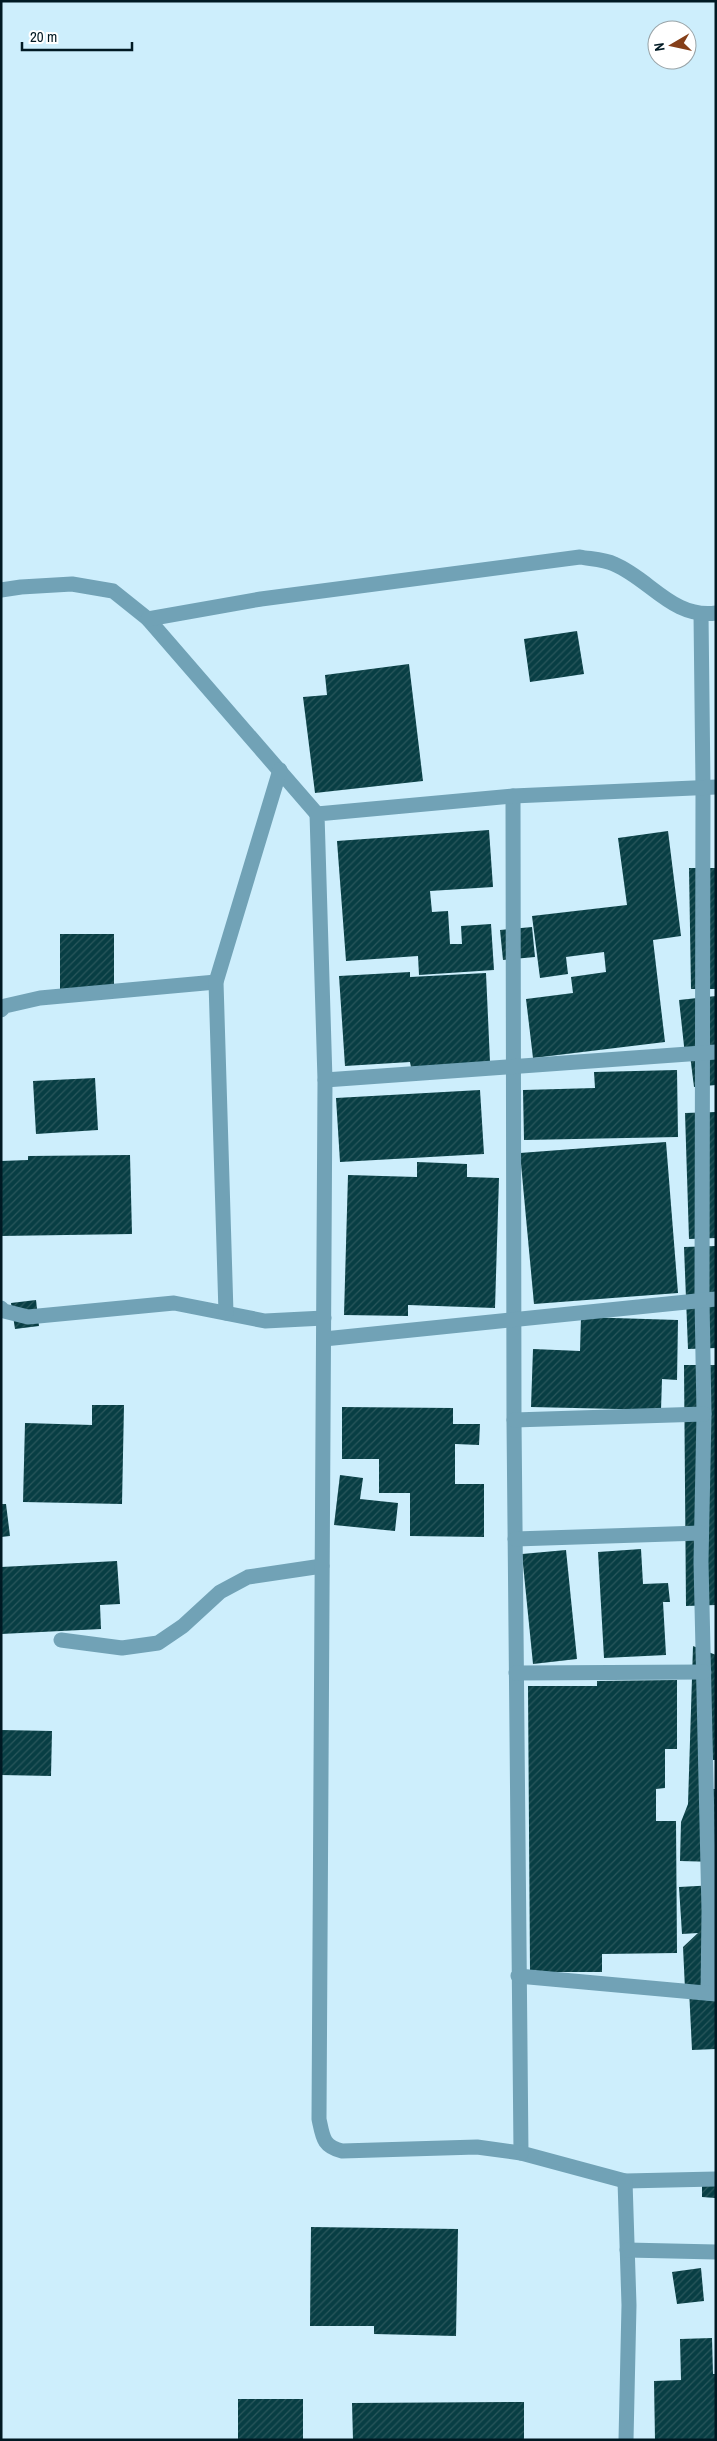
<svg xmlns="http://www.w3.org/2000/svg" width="717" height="2441" viewBox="0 0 717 2441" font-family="'Archivo Narrow',sans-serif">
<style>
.building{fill:url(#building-hatch)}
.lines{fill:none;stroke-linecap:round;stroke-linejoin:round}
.minor{stroke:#71a2b6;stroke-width:15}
</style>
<defs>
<pattern id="building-hatch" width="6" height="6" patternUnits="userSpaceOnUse" patternTransform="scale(1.25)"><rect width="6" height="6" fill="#083e44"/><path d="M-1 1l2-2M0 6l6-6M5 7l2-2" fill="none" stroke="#2a575c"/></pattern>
</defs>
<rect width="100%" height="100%" fill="#cdeefc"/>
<g class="building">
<polygon points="577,631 584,674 530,682 524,639"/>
<polygon points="409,664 423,781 315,793 303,697 327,695 325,675"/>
<polygon points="489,830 493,887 430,891 432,912 448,911 450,944 462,944 461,926 491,924 494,970 419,975 418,956 346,961 337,841"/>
<polygon points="668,831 681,936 653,940 665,1042 533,1058 526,999 573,993 571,977 606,972 604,952 566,957 568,974 540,978 532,916 627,905 618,838"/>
<polygon points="689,868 716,868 716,989 691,989"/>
<polygon points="532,927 535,957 503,960 500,930"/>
<rect x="60" y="934" width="54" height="64"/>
<polygon points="410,972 410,977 486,973 490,1062 411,1067 410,1062 345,1066 339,976"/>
<polygon points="716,996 716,1085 694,1087 690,1055 685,1055 679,1000"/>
<polygon points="677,1070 678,1137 524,1140 523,1090 595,1088 594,1072"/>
<polygon points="95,1078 98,1130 36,1134 33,1081"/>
<polygon points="480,1090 484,1154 340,1162 336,1098"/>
<polygon points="716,1112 716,1238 689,1239 685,1113"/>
<polygon points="666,1142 678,1293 534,1304 520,1153"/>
<polygon points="130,1155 132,1234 1,1236 1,1161 28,1160 28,1156"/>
<polygon points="417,1162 467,1164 467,1177 499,1178 495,1308 408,1305 408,1316 344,1315 348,1175 417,1177"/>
<polygon points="716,1246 716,1348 688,1349 684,1247"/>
<polygon points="36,1300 39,1326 15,1329 11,1303"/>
<polygon points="581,1317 678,1320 677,1380 662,1379 661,1410 531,1407 533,1349 580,1351"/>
<polygon points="684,1365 716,1365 716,1605 686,1606"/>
<polygon points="92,1405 124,1405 122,1504 23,1502 25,1423 92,1425"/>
<polygon points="342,1407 453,1408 453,1424 480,1424 479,1445 455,1444 455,1484 484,1484 484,1537 410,1536 410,1493 379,1493 379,1459 342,1459"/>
<polygon points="340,1475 363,1478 360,1499 398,1503 395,1531 334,1525"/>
<polygon points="1,1504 6,1504 10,1536 1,1537"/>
<polygon points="641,1549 643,1584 668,1583 670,1602 663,1602 666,1655 604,1658 598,1552"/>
<polygon points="566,1550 577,1659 533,1664 522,1554"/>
<polygon points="117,1561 120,1604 100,1605 101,1629 1,1634 1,1567"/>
<polygon points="693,1646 716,1655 716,1760 712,1760 700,1789 716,1789 716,1862 680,1861 681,1822 688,1804"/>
<polygon points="677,1680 677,1749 665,1749 665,1788 656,1789 656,1821 676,1821 677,1953 602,1954 602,1972 530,1972 528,1686 597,1686 597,1681"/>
<polygon points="1,1730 52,1731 51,1776 1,1775"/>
<polygon points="716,1885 716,2049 692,2050 689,1989 685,1989 683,1947 698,1933 682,1934 679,1887"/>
<polygon points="702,2173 715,2174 715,2198 702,2197"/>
<polygon points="311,2227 458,2229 456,2336 374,2334 374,2326 310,2326"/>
<polygon points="701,2268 704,2301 677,2304 672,2272"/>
<polygon points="712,2338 713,2374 716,2374 716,2440 655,2440 654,2381 681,2380 680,2339"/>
<rect x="238" y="2399" width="65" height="41"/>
<polygon points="524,2402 524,2440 353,2440 352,2403"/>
</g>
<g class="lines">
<g class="minor">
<polyline points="1,590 21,587 72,584 113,591 148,619 317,814"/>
<polyline points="701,614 703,787 702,1299 704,1414 701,1562 709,1911 708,1993"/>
<path d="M148 619 261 599 580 557C590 559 604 559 614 564 650 579 673 619 716 613"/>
<polyline points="513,796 514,1420 521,2153 625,2181 716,2179"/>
<polyline points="1,1010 5,1006 40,998 216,982"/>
<polyline points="325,1080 716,1052"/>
<polyline points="1,1308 4,1311 28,1317 174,1303 265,1321 324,1318"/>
<polyline points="226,1313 216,982 280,770"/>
<polyline points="324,1339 716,1299"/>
<polyline points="514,1420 704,1414"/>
<polyline points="515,1539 701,1533"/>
<polyline points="61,1640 122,1648 158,1643 183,1626 220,1592 248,1577 322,1566"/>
<polyline points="516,1673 704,1672"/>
<polyline points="518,1976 716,1994"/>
<path d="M521 2153 477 2147 342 2151C323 2146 323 2138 319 2119L325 1080 317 814 513 796 716 787"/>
<polyline points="625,2181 629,2305 626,2440"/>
<polyline points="627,2250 716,2252"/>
</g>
</g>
<rect width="717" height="2441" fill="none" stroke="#001923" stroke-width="5"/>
<g transform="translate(672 45) rotate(261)"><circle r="24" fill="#ffffff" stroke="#99a3a7"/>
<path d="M0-4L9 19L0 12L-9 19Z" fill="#853f19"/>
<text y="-8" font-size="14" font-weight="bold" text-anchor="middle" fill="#001923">N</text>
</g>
<path d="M22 42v8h110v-8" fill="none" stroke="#001923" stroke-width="2.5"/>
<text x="30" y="42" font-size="15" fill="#001923" stroke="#ffffff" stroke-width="4" paint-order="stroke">20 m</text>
</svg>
